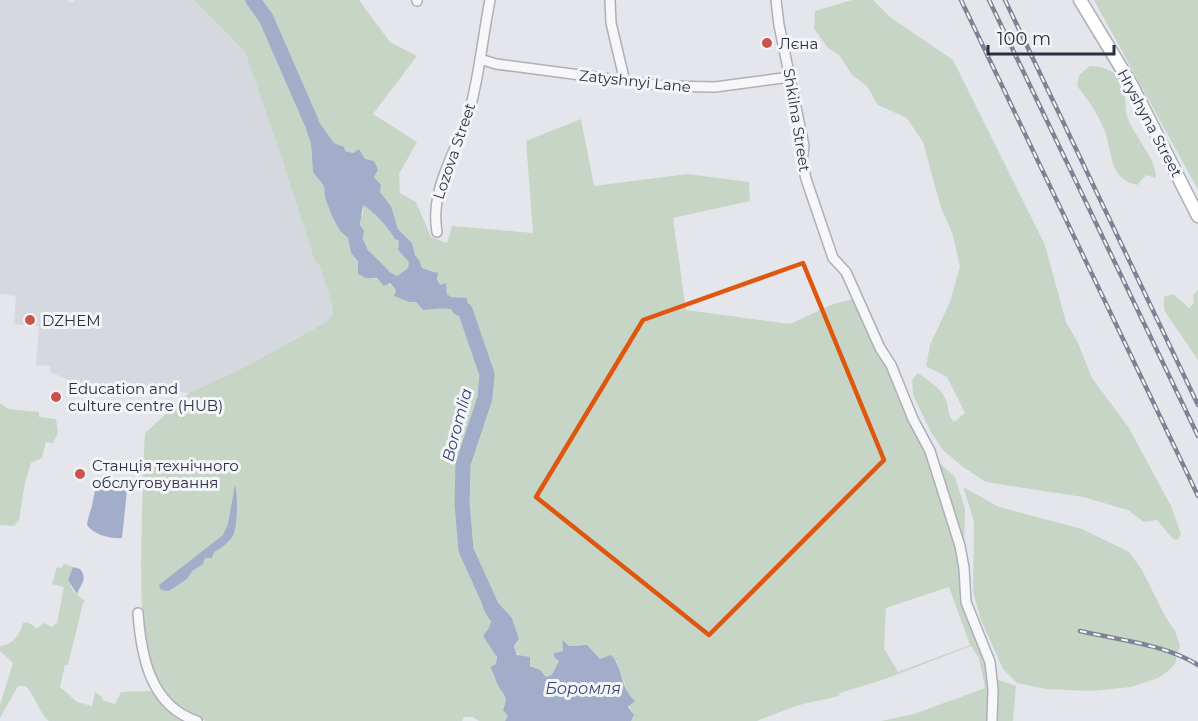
<svg xmlns="http://www.w3.org/2000/svg" width="1198" height="721" viewBox="0 0 1198 721" font-family="Montserrat,sans-serif">
<style>
.built{fill:#d6d8e0}
.green{fill:#c7d5c6;fill-rule:evenodd}
.water{fill:#a1adc9;fill-rule:evenodd}
.lines{fill:none;stroke-linecap:round;stroke-linejoin:round}
.river{stroke:#a1adc9;stroke-width:15}
.street-casing{stroke:#adafb9;stroke-width:12}
.secondary-casing{stroke:#adafb9;stroke-width:15}
.street{stroke:#f7f7fa;stroke-width:9}
.secondary{stroke:#fff;stroke-width:12}
.rail-casing{stroke:#7e8294;stroke-width:4.5}
.rail{stroke:#f4f5f9;stroke-width:2;stroke-dasharray:7;stroke-linecap:butt}
.marked{fill:none;stroke:#df570f;stroke-width:4.5;stroke-linejoin:round}
.poi-dot{fill:#ca5350;stroke:#f4f5f9;stroke-width:2}
.labels{text-anchor:middle;dominant-baseline:central;stroke-width:6;stroke-linejoin:round;paint-order:stroke}
.poi-label{font-size:15px;fill:#2c3043;stroke:#f4f5f9;text-anchor:start}
.street-label{font-size:15px;fill:#2c3043;stroke:#f4f5f9}
.water-label{font-size:16px;font-style:italic;fill:#374876;stroke:#f4f5f9}
</style>
<rect width="100%" height="100%" fill="#e4e6eb"/>
<polygon class="built" points="0,0 67,0 72,3 75,0 194,0 245,52 281,156 315,262 319,263 331,301 333,313 326,322 243,368 189,393 73,382 50,372 50,366 36,365 39,326 14,324 16,296 0,294"/>
<g class="green">
<path d="M194 0H359L390 42 417 56 373 114 417 142 399 174 400 193 416 202 431 237 447 243 452 226 533 233 526 141 581 119 594 186 687 174 749 182 750 201 673 218 686 310 790 324 833 304 853 299 906 411 927 452 955 477 965 509 963 601 982 651 988 676 1016 686 1013 721H881L914 714 985 688 979 658 971 646 885 679 840 693 839 696 799 705 757 721H631L634 715C628 707 630 704 628 695 626 683 619 673 617 661L600 659 594 653 579 645 569 646 562 641 563 651 554 653 560 661 552 676 546 677C535 664 521 665 514 646L519 639 512 618 483 586C479 599 483 610 491 620 487 635 497 649 497 664L490 667 496 676 497 684 505 693 508 716 505 721H479L473 717H464L462 721H206L194 717 175 705 154 678 148 664 142 620 141 564 143 468 145 433 189 393 243 368 326 322 333 313 331 301 319 264 315 262 281 156 245 52ZM314 110 316 118 334 144 340 145 344 151 353 153 359 149 374 177 381 185 380 192 391 206 398 229 412 243 415 255 419 260 422 268 434 271 440 285 447 288V294L451 297H461L467 309 469 321C452 306 445 307 423 310L416 302H409L394 296 396 290C387 280 378 278 366 278L358 261 351 253 348 238 340 231 325 198 324 186 313 172 311 144 301 114ZM949 587 970 645 898 672 884 648 886 608Z"/>
<path d="M852 0H873L890 17 953 60 1045 245 1066 322 1078 343 1092 378 1129 428 1171 506 1181 534 1178 540 1173 539 1157 520 1144 522 1128 510 1083 497 986 482 963 467 943 450 931 432 913 395 912 380 918 373C928 380 941 388 946 400 950 410 946 412 954 422L965 413 947 377 926 366 930 345 950 302 960 267 952 232 941 208 923 142 907 118 878 105 867 86 852 75 839 55 828 48 814 29 815 11Z"/>
<polygon points="1094,0 1198,0 1198,189 1197,188"/>
<path d="M1090 66C1101 66 1113 70 1120 78 1128 89 1123 107 1128 119 1135 137 1157 160 1156 178L1146 175 1137 185C1108 179 1113 151 1104 129 1097 113 1088 99 1077 86L1079 75Z"/>
<path d="M363 204C372 211 386 224 393 234 398 242 390 236 399 241L398 250 410 262 408 268 397 276C385 269 369 255 364 241 363 238 364 235 364 232 363 227 360 224 360 218L363 214Z"/>
<polygon points="1198,290 1198,360 1164,310 1164,297 1173,294 1189,308 1194,303 1193,295"/>
<polygon points="0,403 8,409 39,412 39,417 56,419 58,433 53,443 46,442 42,458 31,463 25,483 19,520 14,526 0,525"/>
<polygon points="963,487 999,507 1082,529 1129,552 1142,570 1166,618 1175,631 1180,645 1175,664 1168,671 1158,678 1131,687 1091,691 1046,689 1017,683 1003,669 981,620 973,592 974,521"/>
<path d="M64 564 73 567 68 580 74 592 85 601 83 603 68 665H65L60 687 77 702 92 706 95 692 101 696 103 700 115 704 121 692 153 691 172 712 185 721H49C38 712 34 692 25 686H18L0 718V705L13 663 0 651V646C12 645 20 635 23 623L27 622 37 628 44 623 52 627 57 623 64 587 52 584 57 567 61 568Z"/>
</g>
<g class="water">
<path d="M309 102 314 110 316 118 334 143 344 147 345 151 353 153 359 149 365 159 374 161 378 170 374 177 381 185 380 192 391 206 398 229 412 243 415 255 419 260 422 268 438 273 437 279 440 285 446 283 447 294 451 297 467 298 469 322C453 305 445 308 423 310L416 302H409L394 296 396 290 390 283 384 286 377 278H366L358 274V261L351 253 348 238 340 231 333 218 325 198 324 186 313 172 311 144 301 114 302 103ZM363 205C372 210 386 225 392 234 398 242 390 236 399 241L398 250 409 262 408 268 397 276 390 272 368 250 363 239 364 231 360 224Z"/>
<path d="M112 477 119 478 127 491 122 538C110 539 94 535 87 525 88 518 90 512 92 506 96 488 93 486 112 477Z"/>
<path d="M235 485C238 495 238 530 232 537 227 544 221 548 214 552L212 558H205L203 564 192 571 187 579 169 591 161 590 159 585 223 535 228 524Z"/>
<path d="M73 567 80 569C88 579 81 584 77 594L68 580Z"/>
<path d="M483 586 512 618 519 639 514 646 517 655 530 657V666L540 670 546 677 552 675 559 661 554 657V653L563 651 562 640 569 646 587 645 600 659 611 655C623 667 620 688 635 701L628 707 634 715 631 721H505L508 716 503 710C510 693 501 695 496 681 495 676 493 672 490 667L496 664 497 657 483 636 489 628 491 621C482 610 479 599 483 586Z"/>
</g>
<g class="lines">
<g class="river">
<polyline points="253,0 266,18 311,121"/>
<polyline points="459,308 465,310 487,374 485,398 463,464 462,503 466,550 490,603"/>
</g>
<defs>
<g id="street">
<polyline points="417,0 417,1"/>
<polyline points="610,0 611,23 625,82"/>
<polyline points="776,0 779,25 804,146 802,161 806,179 833,258 846,272 880,348 891,365 913,419 930,451 960,546 964,568 966,602 990,662 993,689 992,721"/>
<polyline points="480,59 496,64 664,86 715,87 790,77"/>
<path d="M437 232C429 186 460 148 471 105 480 70 483 35 490 0"/>
<path d="M138 613C141 655 150 706 197 721"/>
</g>
<polyline id="secondary" points="1080,0 1131,84 1198,216"/>
</defs>
<use href="#street" class="street-casing"/>
<use href="#secondary" class="secondary-casing"/>
<use href="#street" class="street"/>
<use href="#secondary" class="secondary"/>
<defs>
<g id="rail">
<polyline points="961,0 1198,496"/>
<polyline points="989,0 1198,436"/>
<polyline points="1005,0 1198,405"/>
<path d="M1080 631C1118 640 1164 644 1198 665"/>
</g>
</defs>
<use href="#rail" class="rail-casing"/>
<use href="#rail" class="rail"/>
</g>
<path class="marked" d="M803 263 884 460 709 635 536 497 643 320Z"/>
<g class="poi-dot">
<circle cx="767" cy="43" r="6"/>
<circle cx="30" cy="320" r="6"/>
<circle cx="56" cy="397" r="6"/>
<circle cx="80" cy="474" r="6"/>
</g>
<g class="labels">
<g class="poi-label">
<text x="779" y="43">Лєна</text>
<text x="42" y="320">DZHEM</text>
<text x="68" y="388">Education and<tspan x="68" dy="17">culture centre (HUB)</tspan></text>
<text x="92" y="465">Cтанція технічного<tspan x="92" dy="17">обслуговування</tspan></text>
</g>
<g class="street-label">
<text transform="translate(635 81) rotate(6)">Zatyshnyi Lane</text>
<text transform="translate(797 120) rotate(81)">Shkilna Street</text>
<text transform="translate(1150 123) rotate(62)">Hryshyna Street</text>
<text transform="translate(454 151) rotate(-71)">Lozova Street</text>
</g>
<g class="water-label">
<text transform="translate(457 425) rotate(-75)">Boromlia</text>
<text x="583" y="688">Боромля</text>
</g>
</g>
<path d="M988 45v9h126v-9" fill="none" stroke="#2c3043" stroke-width="3"/>
<text x="997" y="45" font-size="18" fill="#2c3043" stroke="#f4f5f9" stroke-width="4.5" paint-order="stroke">100 m</text>
</svg>
